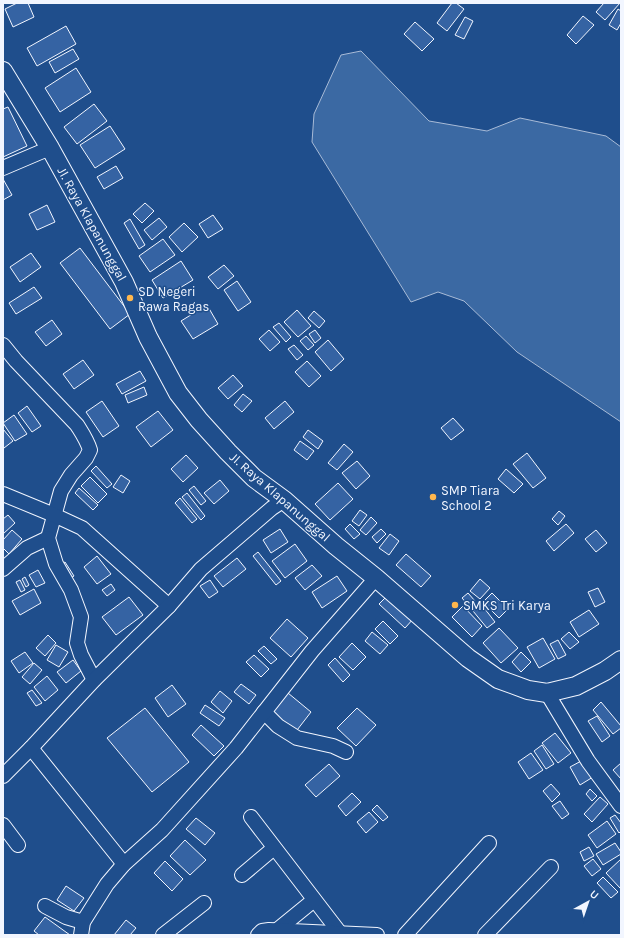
<svg xmlns="http://www.w3.org/2000/svg" width="624" height="938" viewBox="0 0 624 938" font-family="Karla,sans-serif">
<style>
.water{fill:#3b69a3;stroke:#a8bbd7}
.building{fill:#3563a3;stroke:#f2f6ff}
.lines{fill:none;stroke-linecap:round;stroke-linejoin:round}
.minor-casing{stroke:#f2f6ff;stroke-width:16}
.tertiary-casing{stroke:#f2f6ff;stroke-width:20}
.minor{stroke:#1f4e8c;stroke-width:14}
.tertiary{stroke:#1f4e8c;stroke-width:18}
.poi-dot{fill:#ffb74d;stroke:#1f4e8c;stroke-width:1.5}
.labels{text-anchor:middle;dominant-baseline:central;stroke-width:3;stroke-linejoin:round;paint-order:stroke}
.street-label{font-size:13px;fill:#f2f6ff;stroke:#1f4e8c}
.poi-label{font-size:13px;fill:#f2f6ff;stroke:#1f4e8c;text-anchor:start}
</style>
<rect width="100%" height="100%" fill="#1f4e8c"/>
<polygon class="water" points="361,51 429,121 487,131 520,118 606,136 621,147 621,422 517,352 464,301 438,292 411,302 312,142 314,114 341,55"/>
<g class="building">
<polygon points="17,3 28,3 34,17 13,27 5,9"/>
<polygon points="452,3 456,3 464,9 447,31 437,23"/>
<polygon points="604,3 620,3 605,20 596,12"/>
<polygon points="618,9 621,11 621,23 617,30 609,25"/>
<polygon points="583,16 594,25 576,44 567,35"/>
<polygon points="465,17 473,21 464,39 455,35"/>
<polygon points="415,22 434,39 422,51 404,34"/>
<polygon points="66,26 76,44 37,66 27,48"/>
<polygon points="73,49 79,59 55,73 49,62"/>
<polygon points="76,68 91,92 60,112 45,88"/>
<polygon points="94,104 107,121 77,144 64,127"/>
<polygon points="8,107 27,146 3,157 3,109"/>
<polygon points="110,126 125,149 95,168 80,145"/>
<polygon points="116,166 123,178 104,189 97,177"/>
<polygon points="3,179 12,195 3,200"/>
<polygon points="145,203 154,211 142,223 133,214"/>
<polygon points="47,205 55,222 37,230 29,214"/>
<polygon points="213,215 223,229 208,238 199,224"/>
<polygon points="159,218 167,227 152,240 144,230"/>
<polygon points="130,219 145,245 139,249 124,223"/>
<polygon points="184,223 198,237 182,252 169,237"/>
<polygon points="163,239 175,255 150,272 139,256"/>
<polygon points="80,248 130,314 110,329 60,263"/>
<polygon points="31,253 41,267 20,282 10,267"/>
<polygon points="181,261 193,280 163,298 152,280"/>
<polygon points="224,265 234,276 218,289 208,277"/>
<polygon points="237,281 251,302 238,311 224,290"/>
<polygon points="34,287 42,298 16,314 9,303"/>
<polygon points="207,305 218,324 193,339 181,321"/>
<polygon points="297,310 311,326 298,337 284,322"/>
<polygon points="314,311 325,321 319,328 308,318"/>
<polygon points="52,320 62,334 46,346 35,332"/>
<polygon points="279,323 291,337 286,342 273,327"/>
<polygon points="269,330 280,342 270,351 259,339"/>
<polygon points="315,330 321,338 315,343 309,334"/>
<polygon points="306,336 314,345 308,350 300,341"/>
<polygon points="328,340 344,359 331,371 315,352"/>
<polygon points="294,345 303,355 297,360 288,349"/>
<polygon points="83,360 94,375 74,389 63,374"/>
<polygon points="307,361 321,376 309,387 295,372"/>
<polygon points="140,371 146,381 122,394 116,384"/>
<polygon points="233,375 243,386 228,399 218,388"/>
<polygon points="144,387 147,395 128,403 125,395"/>
<polygon points="243,394 252,401 242,412 234,405"/>
<polygon points="102,401 119,426 103,437 86,412"/>
<polygon points="285,401 294,412 274,429 265,418"/>
<polygon points="27,406 41,426 32,432 18,413"/>
<polygon points="158,411 173,430 151,447 136,427"/>
<polygon points="14,415 27,434 15,441 3,423"/>
<polygon points="453,418 464,430 451,440 441,428"/>
<polygon points="3,429 13,441 4,448 3,446"/>
<polygon points="308,430 323,441 318,449 303,437"/>
<polygon points="300,441 314,451 307,460 294,450"/>
<polygon points="344,444 353,452 337,470 328,463"/>
<polygon points="527,453 546,478 533,488 513,464"/>
<polygon points="186,455 198,468 183,482 171,469"/>
<polygon points="357,461 370,476 356,489 342,473"/>
<polygon points="96,466 112,484 107,488 91,471"/>
<polygon points="506,469 523,484 514,493 498,479"/>
<polygon points="121,475 130,481 123,493 113,487"/>
<polygon points="90,477 107,494 98,503 81,486"/>
<polygon points="220,480 229,491 214,504 204,493"/>
<polygon points="338,483 353,499 330,520 315,504"/>
<polygon points="194,486 206,501 201,505 189,490"/>
<polygon points="79,488 98,505 93,510 75,493"/>
<polygon points="187,493 205,516 201,520 182,497"/>
<polygon points="180,498 197,519 192,523 175,503"/>
<polygon points="360,510 367,515 359,526 352,521"/>
<polygon points="559,511 565,516 558,525 552,519"/>
<polygon points="8,515 15,523 3,534 3,519"/>
<polygon points="371,517 377,523 366,535 360,530"/>
<polygon points="350,524 360,534 354,539 345,529"/>
<polygon points="566,524 574,533 554,551 546,541"/>
<polygon points="280,529 288,542 271,553 263,540"/>
<polygon points="381,529 386,534 377,543 372,537"/>
<polygon points="12,530 22,539 9,554 3,548 3,540"/>
<polygon points="596,530 607,543 596,552 585,539"/>
<polygon points="390,534 399,541 389,555 379,548"/>
<polygon points="295,544 307,561 285,578 272,561"/>
<polygon points="258,552 281,581 276,585 253,556"/>
<polygon points="406,554 431,576 421,587 396,565"/>
<polygon points="97,556 111,574 97,584 84,567"/>
<polygon points="237,558 246,569 223,587 214,576"/>
<polygon points="65,562 74,576 69,579 60,565"/>
<polygon points="312,565 322,576 305,590 295,578"/>
<polygon points="38,570 45,583 36,587 29,575"/>
<polygon points="337,576 347,591 322,608 312,592"/>
<polygon points="25,577 29,585 26,587 22,579"/>
<polygon points="480,579 490,588 480,599 470,591"/>
<polygon points="20,580 25,590 21,592 16,582"/>
<polygon points="210,580 218,592 209,598 200,586"/>
<polygon points="111,584 115,590 107,596 102,590"/>
<polygon points="598,588 605,602 595,607 588,592"/>
<polygon points="34,589 41,603 20,615 12,601"/>
<polygon points="468,593 475,601 469,606 462,598"/>
<polygon points="492,593 508,609 499,618 483,602"/>
<polygon points="388,595 414,618 405,628 379,604"/>
<polygon points="129,597 143,615 116,635 102,617"/>
<polygon points="481,604 495,622 487,628 473,611"/>
<polygon points="463,606 482,626 472,637 452,617"/>
<polygon points="589,610 599,624 579,637 570,622"/>
<polygon points="287,619 308,638 291,657 270,638"/>
<polygon points="383,621 398,636 390,644 375,629"/>
<polygon points="499,628 518,648 501,663 483,643"/>
<polygon points="372,632 388,645 380,654 365,641"/>
<polygon points="569,632 579,642 570,649 561,639"/>
<polygon points="48,635 56,643 45,656 36,648"/>
<polygon points="543,638 555,659 539,668 527,647"/>
<polygon points="558,640 566,655 558,659 550,644"/>
<polygon points="352,643 366,657 353,670 339,657"/>
<polygon points="56,645 68,652 59,667 47,660"/>
<polygon points="264,646 277,659 271,664 258,651"/>
<polygon points="25,652 33,663 19,673 11,661"/>
<polygon points="521,652 531,662 521,672 512,662"/>
<polygon points="254,655 269,669 261,677 246,662"/>
<polygon points="335,658 350,675 343,682 328,665"/>
<polygon points="73,660 81,671 66,683 57,672"/>
<polygon points="34,663 42,670 30,684 22,677"/>
<polygon points="47,676 58,690 45,701 34,687"/>
<polygon points="241,684 256,695 249,704 234,692"/>
<polygon points="172,685 186,704 168,717 155,698"/>
<polygon points="32,690 42,703 36,706 27,693"/>
<polygon points="220,691 232,701 223,713 211,702"/>
<polygon points="288,693 311,712 294,734 271,715"/>
<polygon points="601,702 621,726 621,728 613,734 593,710"/>
<polygon points="205,705 225,718 219,726 200,713"/>
<polygon points="145,708 189,762 152,792 107,738"/>
<polygon points="357,708 376,725 356,746 337,728"/>
<polygon points="597,716 610,736 602,742 588,721"/>
<polygon points="201,725 224,746 214,756 192,735"/>
<polygon points="555,733 571,753 558,763 542,743"/>
<polygon points="542,745 554,764 546,769 534,751"/>
<polygon points="531,753 543,770 529,779 518,762"/>
<polygon points="583,760 593,777 580,785 570,767"/>
<polygon points="621,763 621,779 613,770"/>
<polygon points="329,764 340,776 316,797 305,785"/>
<polygon points="551,784 560,794 552,802 543,791"/>
<polygon points="590,789 597,796 592,801 586,794"/>
<polygon points="352,793 361,802 346,816 338,806"/>
<polygon points="600,797 608,804 592,822 584,814"/>
<polygon points="560,801 569,814 562,819 552,806"/>
<polygon points="377,805 388,817 383,821 372,810"/>
<polygon points="369,812 378,822 366,833 357,822"/>
<polygon points="615,815 621,823 621,831 619,833 610,818"/>
<polygon points="196,818 215,833 205,845 186,829"/>
<polygon points="607,821 616,834 597,848 588,835"/>
<polygon points="185,840 206,860 190,875 170,856"/>
<polygon points="615,843 621,852 621,854 603,865 596,854"/>
<polygon points="589,847 594,856 584,861 580,852"/>
<polygon points="593,859 601,869 592,876 584,866"/>
<polygon points="621,859 621,888 620,888 606,873"/>
<polygon points="165,861 183,879 172,891 154,873"/>
<polygon points="603,877 618,892 611,898 597,883"/>
<polygon points="66,886 84,898 74,911 57,900"/>
<polygon points="45,917 70,935 39,935 34,931"/>
<polygon points="126,920 136,928 130,935 114,935"/>
</g>
<g class="lines">
<defs>
<g id="minor">
<polyline points="3,168 50,148"/>
<path d="M3 345 16 361 77 425C82 433 87 440 90 450L86 458 71 475 61 491 48 538 56 564 71 590 81 617 77 643 81 655 94 680"/>
<polyline points="3,494 54,515 82,528 169,606"/>
<polyline points="3,569 27,548 48,538"/>
<polyline points="547,693 588,761 621,806"/>
<polyline points="264,712 278,726 297,738 333,746 346,752"/>
<polyline points="31,748 124,864"/>
<polyline points="3,776 31,748 94,680 169,606 201,569 272,508 284,500"/>
<polyline points="251,817 340,933"/>
<polyline points="3,825 18,845"/>
<polyline points="242,875 274,848"/>
<polyline points="45,906 66,917 83,922"/>
<polyline points="276,931 314,900"/>
<polyline points="81,935 83,922 107,884 124,864 162,830 236,748 312,651 376,578"/>
<polyline points="163,935 204,903"/>
<polyline points="258,935 262,931 269,930 377,935"/>
<polyline points="405,935 489,843"/>
<polyline points="485,935 551,867"/>
</g>
<polyline id="tertiary" points="3,71 50,148 124,282 148,337 178,393 199,420 228,452 254,478 284,500 336,546 376,578 468,658 498,679 528,690 547,693 576,686 605,671 621,660"/>
</defs>
<use href="#minor" class="minor-casing"/>
<use href="#tertiary" class="tertiary-casing"/>
<use href="#minor" class="minor"/>
<use href="#tertiary" class="tertiary"/>
</g>
<g class="poi-dot">
<circle cx="130" cy="298" r="4"/>
<circle cx="433" cy="497" r="4"/>
<circle cx="455" cy="605" r="4"/>
</g>
<g class="labels">
<g class="street-label">
<text transform="translate(92 224) rotate(61)">Jl. Raya Klapanunggal</text>
<text transform="translate(280 497) rotate(41)">Jl. Raya Klapanunggal</text>
</g>
<g class="poi-label">
<text x="138" y="291">SD Negeri<tspan x="138" dy="15">Rawa Ragas</tspan></text>
<text x="441" y="490">SMP Tiara<tspan x="441" dy="15">School 2</tspan></text>
<text x="463" y="605">SMKS Tri Karya</text>
</g>
</g>
<rect width="624" height="938" fill="none" stroke="#f2f6ff" stroke-width="8"/>
<g transform="translate(588 902) rotate(40)" stroke="#1f4e8c" stroke-width="3" paint-order="stroke">
<path d="M0-3L7 15L0 10L-7 15Z" fill="#f2f6ff"/>
<text y="-6" font-size="11" font-weight="bold" text-anchor="middle" fill="#f2f6ff">U</text>
</g>
</svg>
